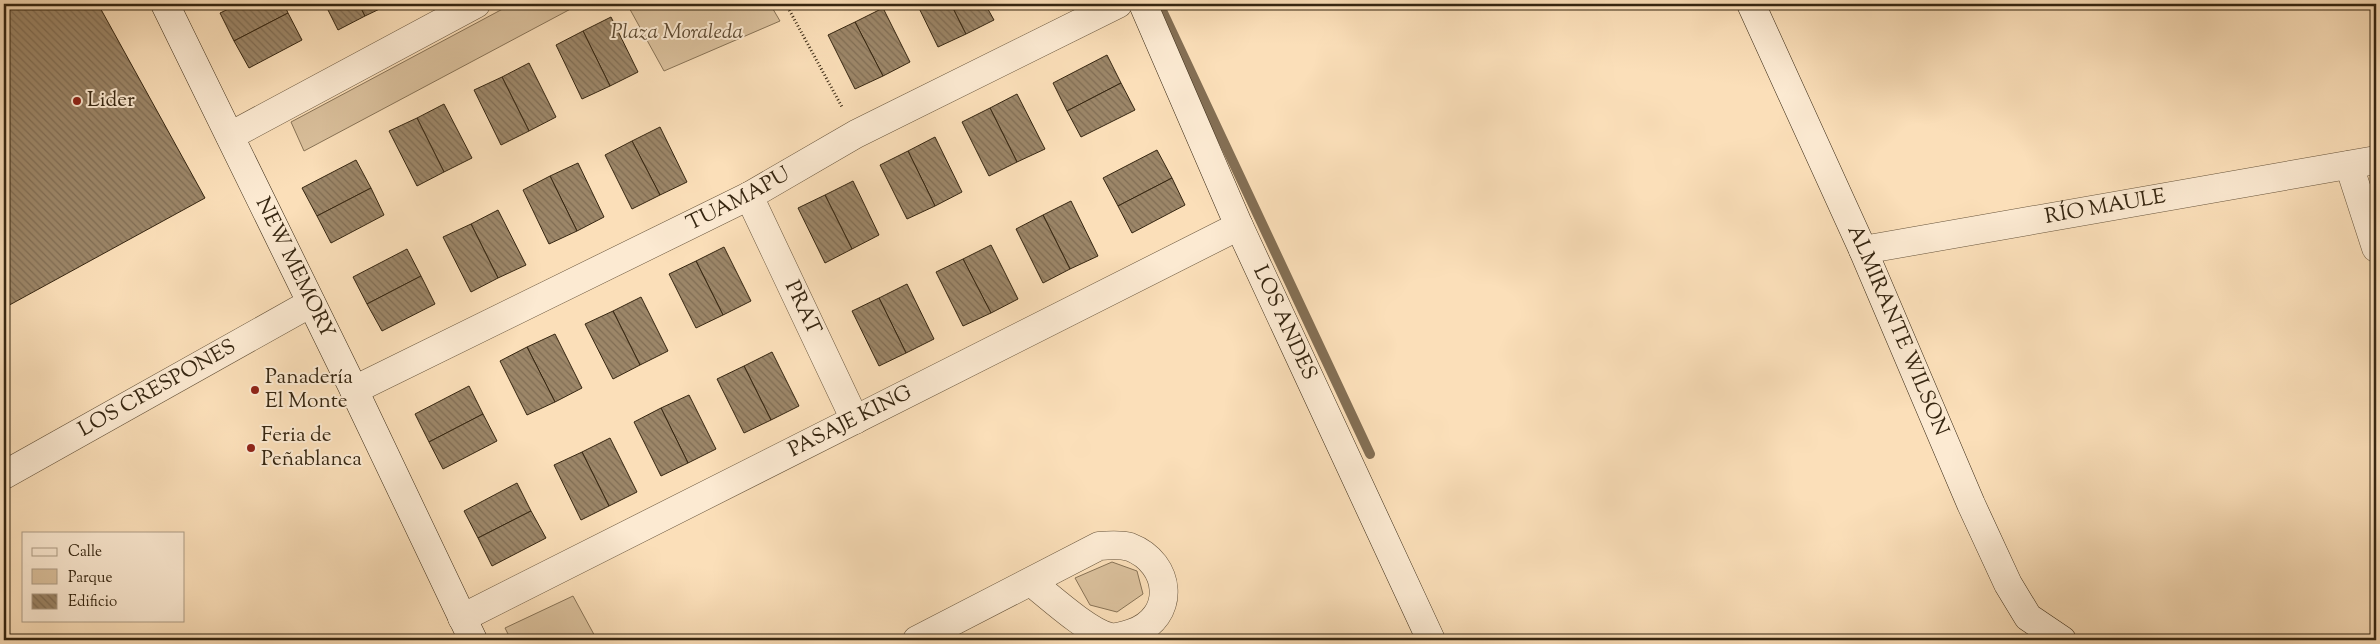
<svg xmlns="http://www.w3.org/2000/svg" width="2380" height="644" viewBox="0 0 2380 644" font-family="'Sorts Mill Goudy',serif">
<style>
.green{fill:#dac09c;stroke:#887356}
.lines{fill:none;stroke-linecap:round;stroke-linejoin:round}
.stream{stroke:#846f54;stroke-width:10}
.building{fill:url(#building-back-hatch);stroke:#362611}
.street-casing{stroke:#67543b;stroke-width:29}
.secondary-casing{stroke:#362611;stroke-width:29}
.path{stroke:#362611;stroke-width:3;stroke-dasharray:1 2.5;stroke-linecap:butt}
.street{stroke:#fcead2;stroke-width:28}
.secondary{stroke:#fcead2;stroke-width:28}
.poi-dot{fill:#8f2418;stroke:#fcead2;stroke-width:2}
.labels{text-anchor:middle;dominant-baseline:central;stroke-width:4;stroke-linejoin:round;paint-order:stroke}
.park-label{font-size:21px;font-style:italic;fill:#5f4c34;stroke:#fcead2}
.poi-label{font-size:21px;fill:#362611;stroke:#fcead2;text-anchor:start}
.street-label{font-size:21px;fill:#362611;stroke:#fcead2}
</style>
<defs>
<pattern id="building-back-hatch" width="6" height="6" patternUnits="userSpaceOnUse" patternTransform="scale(1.25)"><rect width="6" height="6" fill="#9c8668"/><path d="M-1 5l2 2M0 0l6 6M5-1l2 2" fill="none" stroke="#806d54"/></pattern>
</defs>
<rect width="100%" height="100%" fill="#fbdfb9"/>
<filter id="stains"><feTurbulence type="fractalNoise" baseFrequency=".004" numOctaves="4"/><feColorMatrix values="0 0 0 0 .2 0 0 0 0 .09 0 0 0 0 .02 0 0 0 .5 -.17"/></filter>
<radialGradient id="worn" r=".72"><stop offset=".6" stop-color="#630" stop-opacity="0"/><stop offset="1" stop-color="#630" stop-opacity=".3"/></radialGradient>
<g class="green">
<polygon points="512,4 580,4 304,151 291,122"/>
<polygon points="627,4 770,4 780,21 664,71"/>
<polygon points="1112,562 1137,571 1143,594 1117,612 1090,605 1075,578"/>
<polygon points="573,596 597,640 511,640 505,628"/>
</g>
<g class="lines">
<polyline class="stream" points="1159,4 1370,454"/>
</g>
<g class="building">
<polygon points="4,4 98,4 205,198 4,308"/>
<polygon points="239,4 284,4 288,13 234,41 220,13"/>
<polygon points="325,4 359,4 365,16 338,30"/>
<polygon points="359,4 390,4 365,16"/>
<polygon points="917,4 951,4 966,34 938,47"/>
<polygon points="951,4 985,4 994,20 966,34"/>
<polygon points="883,8 910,62 883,76 855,22"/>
<polygon points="288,13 302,40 249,68 234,41"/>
<polygon points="611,17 638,72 610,86 583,31"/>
<polygon points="855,22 883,76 855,89 828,35"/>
<polygon points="583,31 610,86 582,99 556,45"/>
<polygon points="1107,55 1121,83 1067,111 1053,83"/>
<polygon points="529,63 556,117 529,131 502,77"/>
<polygon points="502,77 529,131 501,145 474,90"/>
<polygon points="1121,83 1135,110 1081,137 1067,111"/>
<polygon points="1017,94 1045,149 1017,162 990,108"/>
<polygon points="444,104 472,158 444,172 417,118"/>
<polygon points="990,108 1017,162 989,176 962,122"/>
<polygon points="417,118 444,172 417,186 389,131"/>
<polygon points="660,127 687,182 660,195 632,141"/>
<polygon points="935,137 962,192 935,206 908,151"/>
<polygon points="632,141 660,195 632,209 605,155"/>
<polygon points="1157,150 1172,178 1118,206 1103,178"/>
<polygon points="908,151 935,206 907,219 880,165"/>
<polygon points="356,160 371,188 317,216 302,188"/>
<polygon points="578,163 604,217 577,231 550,176"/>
<polygon points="550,176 577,231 549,244 523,190"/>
<polygon points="1172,178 1185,205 1132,233 1118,206"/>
<polygon points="853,181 879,235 852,249 825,195"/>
<polygon points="371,188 384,215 331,243 317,216"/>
<polygon points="825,195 852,249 825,263 798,208"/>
<polygon points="1071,201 1098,256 1070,269 1043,215"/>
<polygon points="498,210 526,265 498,278 471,224"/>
<polygon points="1043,215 1070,269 1043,283 1016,229"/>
<polygon points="471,224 498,278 471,292 443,237"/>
<polygon points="991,245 1018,299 991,313 963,259"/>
<polygon points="724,247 751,301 723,315 696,261"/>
<polygon points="407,249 421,276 367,304 353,277"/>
<polygon points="963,259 991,313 963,326 936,272"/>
<polygon points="696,261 723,315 696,328 669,274"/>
<polygon points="421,276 435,304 382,331 367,304"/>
<polygon points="907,284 934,339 906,353 879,298"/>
<polygon points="641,297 668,351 640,365 613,311"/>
<polygon points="879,298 906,353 879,366 852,311"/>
<polygon points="613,311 640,365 613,379 585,324"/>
<polygon points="555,334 582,388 555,402 527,347"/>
<polygon points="527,347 555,402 527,415 500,361"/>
<polygon points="772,352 799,406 771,420 744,366"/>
<polygon points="744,366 771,420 744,433 717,379"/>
<polygon points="469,386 483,414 429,442 415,414"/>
<polygon points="689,395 716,449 688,463 661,408"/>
<polygon points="661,408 688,463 661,476 634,422"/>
<polygon points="483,414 497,441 443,469 429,442"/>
<polygon points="610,438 637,492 609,506 582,452"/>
<polygon points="582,452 609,506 581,520 554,465"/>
<polygon points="517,483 531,511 478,538 464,511"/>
<polygon points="531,511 546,538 492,566 478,538"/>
</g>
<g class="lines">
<defs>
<g id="street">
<polyline points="230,136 476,4"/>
<polyline points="2349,165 2376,248"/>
<path id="s1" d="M749 196 855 420"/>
<path id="s2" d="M1863 250 2376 160"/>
<path id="s3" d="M354 390 749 196 856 134 1118 4"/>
<path id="s4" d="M4 475 311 303"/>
<path id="s5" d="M462 618 1239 226"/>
<path d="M917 640 1099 546C1109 545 1120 544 1130 547 1172 563 1177 617 1132 633 1126 635 1116 638 1110 637 1088 632 1050 597 1031 582"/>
</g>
<g id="secondary">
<path id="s6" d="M165 4 354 390 473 640"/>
<path id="s7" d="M1143 4 1239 226 1431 640"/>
<path id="s8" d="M1751 4 1863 250 1971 504 2008 584 2028 617 2062 640"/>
</g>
</defs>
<use href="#street" class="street-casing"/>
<use href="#secondary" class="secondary-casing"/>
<polyline class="path" points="786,4 842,107"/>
<use href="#street" class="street"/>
<use href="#secondary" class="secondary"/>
</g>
<g class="poi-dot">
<circle cx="77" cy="101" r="5"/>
<circle cx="255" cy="390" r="5"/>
<circle cx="251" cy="448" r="5"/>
</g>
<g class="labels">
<g class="park-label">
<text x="677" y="33">Plaza Moraleda</text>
</g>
<g class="poi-label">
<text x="87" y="101">Lider</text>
<text x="265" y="378">Panadería<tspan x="265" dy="24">El Monte</tspan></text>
<text x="261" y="436">Feria de<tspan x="261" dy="24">Peñablanca</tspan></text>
</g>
<g class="street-label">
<text stroke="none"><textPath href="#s3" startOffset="429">TUAMAPU</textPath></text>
<text stroke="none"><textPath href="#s2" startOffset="246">RÍO MAULE</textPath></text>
<text stroke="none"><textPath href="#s6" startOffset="294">NEW MEMORY</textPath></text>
<text stroke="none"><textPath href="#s1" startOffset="124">PRAT</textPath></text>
<text stroke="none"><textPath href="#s7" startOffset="349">LOS ANDES</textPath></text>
<text stroke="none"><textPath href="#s8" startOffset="358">ALMIRANTE WILSON</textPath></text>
<text stroke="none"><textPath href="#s4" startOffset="176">LOS CRESPONES</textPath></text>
<text stroke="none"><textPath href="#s5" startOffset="435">PASAJE KING</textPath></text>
</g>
</g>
<rect width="2380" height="644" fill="none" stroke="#fbdfb9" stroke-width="20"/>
<rect x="5" y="5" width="2370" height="634" fill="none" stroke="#362611" stroke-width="2.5"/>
<rect x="10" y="10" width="2360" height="624" fill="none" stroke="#362611"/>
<rect x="22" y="532" width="162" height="90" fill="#fcead2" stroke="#ad9c85"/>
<rect x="32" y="548" width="25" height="8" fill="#fcead2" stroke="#ad9c85"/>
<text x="68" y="556" font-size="15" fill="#362611">Calle</text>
<rect x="32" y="569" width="25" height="15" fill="#dac09c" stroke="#ad9c85"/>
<text x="68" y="582" font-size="15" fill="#362611">Parque</text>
<rect x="32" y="594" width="25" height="15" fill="url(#building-back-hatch)" stroke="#ad9c85"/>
<text x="68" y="606" font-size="15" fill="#362611">Edificio</text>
<rect width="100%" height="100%" filter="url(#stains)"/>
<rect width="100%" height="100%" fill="url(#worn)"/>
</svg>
